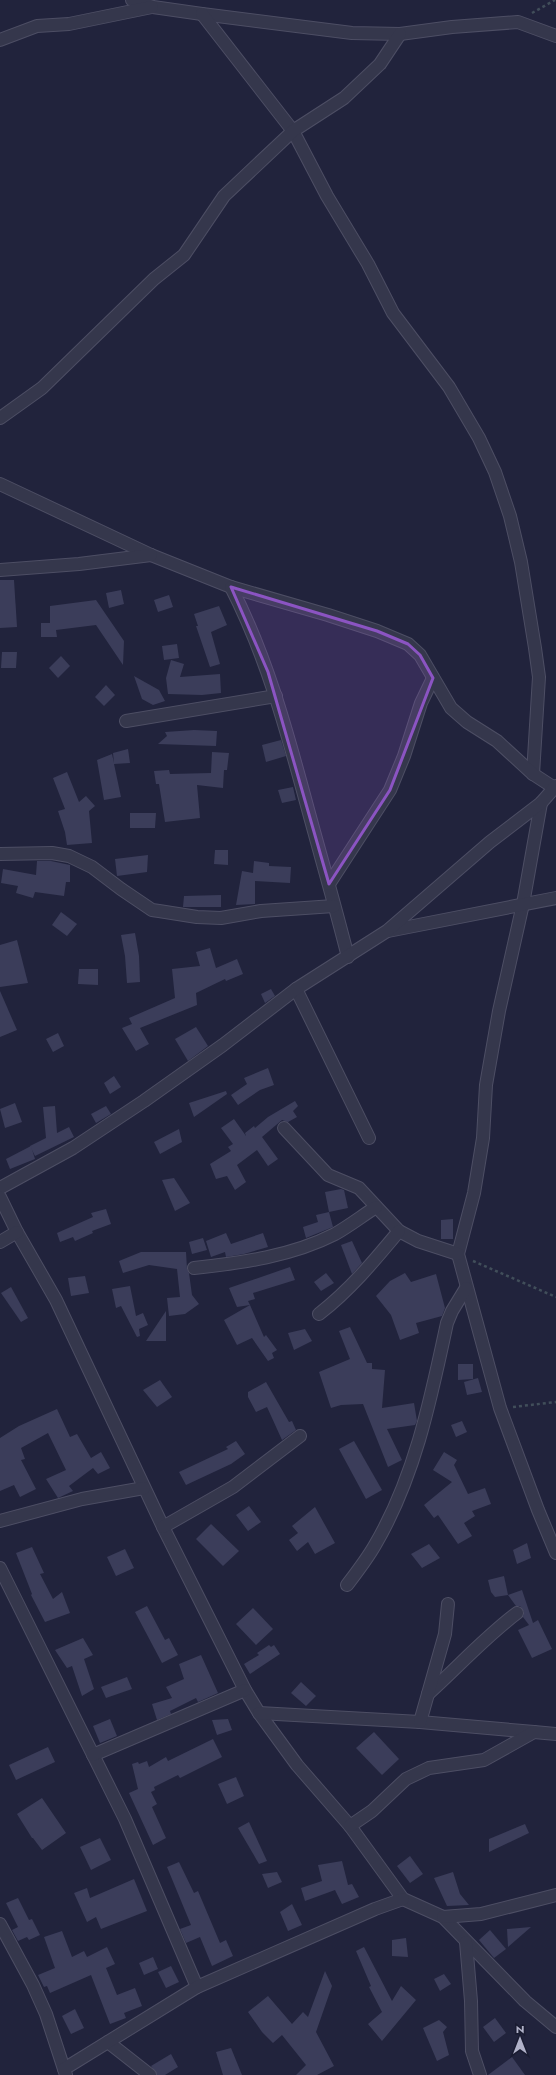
<svg xmlns="http://www.w3.org/2000/svg" width="556" height="2075" viewBox="0 0 556 2075" font-family="Jost,sans-serif">
<style>
.building{fill:#3b3d5a}
.lines{fill:none;stroke-linecap:round;stroke-linejoin:round}
.minor-casing{stroke:#4d4e64;stroke-width:14}
.path{stroke:#414e5a;stroke-width:2.5;stroke-dasharray:3 3;stroke-linecap:butt}
.minor{stroke:#35374c;stroke-width:12}
.marked{fill:#8b54c2;fill-opacity:0.2;stroke:#8b54c2;stroke-width:3;stroke-linejoin:round}
</style>
<rect width="100%" height="100%" fill="#21233c"/>
<g class="building">
<polygon points="0,580 14,580 17,627 0,628"/>
<polygon points="121,590 124,604 109,608 106,593"/>
<polygon points="169,595 173,607 158,612 154,600"/>
<polygon points="96,600 124,641 123,665 96,625 56,630 57,637 41,637 41,623 50,623 50,606"/>
<polygon points="219,606 227,625 211,632 220,664 210,667 196,626 198,626 194,614"/>
<polygon points="177,644 179,658 164,660 162,646"/>
<polygon points="2,652 17,652 16,668 1,668"/>
<polygon points="61,656 70,666 58,678 49,668"/>
<polygon points="171,660 184,664 180,677 220,674 221,693 202,695 168,694 166,678"/>
<polygon points="134,676 159,690 165,701 153,705 142,699"/>
<polygon points="106,685 115,695 104,706 95,697"/>
<polygon points="194,730 217,731 216,746 158,744 167,736 165,732"/>
<polygon points="281,740 286,756 266,762 262,745"/>
<polygon points="128,749 130,763 114,764 121,797 104,800 97,760 112,754 114,763 113,753"/>
<polygon points="212,752 229,753 227,770 224,770 223,788 197,785 200,818 165,822 159,784 156,784 154,771 169,770 170,774 211,773"/>
<polygon points="67,772 79,802 86,796 95,806 89,811 92,843 67,845 65,832 58,811 65,809 53,778"/>
<polygon points="293,787 296,800 282,803 278,790"/>
<polygon points="130,813 156,813 155,828 130,828"/>
<polygon points="215,850 228,850 228,865 214,864"/>
<polygon points="148,855 147,872 117,876 115,859"/>
<polygon points="37,861 51,861 70,865 70,882 66,882 64,896 35,892 33,898 16,893 18,886 1,883 3,869 36,875"/>
<polygon points="254,861 269,863 269,866 291,867 290,883 255,881 255,904 236,905 242,871 253,873"/>
<polygon points="221,895 221,907 183,907 184,896"/>
<polygon points="61,912 77,924 67,936 52,925"/>
<polygon points="135,933 139,956 140,982 127,983 125,956 121,935"/>
<polygon points="17,940 28,983 0,987 0,945"/>
<polygon points="210,948 216,968 237,959 243,974 226,981 225,979 196,993 197,1005 140,1028 149,1044 136,1051 122,1028 132,1024 129,1018 175,998 172,969 200,966 196,952"/>
<polygon points="79,969 98,969 98,985 78,984"/>
<polygon points="271,989 275,996 265,1003 261,994"/>
<polygon points="0,991 17,1030 0,1037"/>
<polygon points="196,1027 208,1046 188,1061 175,1039"/>
<polygon points="58,1033 64,1046 53,1052 46,1039"/>
<polygon points="268,1068 274,1085 260,1090 238,1105 231,1095 247,1084 244,1078"/>
<polygon points="114,1076 121,1087 110,1094 104,1083"/>
<polygon points="226,1091 227,1094 194,1117 189,1103"/>
<polygon points="295,1101 298,1106 293,1111 297,1117 288,1122 282,1120 262,1137 278,1159 268,1166 257,1150 237,1165 246,1182 235,1190 227,1176 216,1179 210,1164 231,1151 228,1147 233,1144 221,1128 234,1119 246,1136 245,1133 254,1126 255,1128 268,1117"/>
<polygon points="15,1103 22,1122 5,1128 0,1109"/>
<polygon points="55,1106 57,1133 69,1127 74,1137 35,1156 30,1146 46,1138 43,1107"/>
<polygon points="106,1106 111,1114 96,1123 91,1114"/>
<polygon points="179,1129 182,1142 160,1154 154,1142"/>
<polygon points="31,1146 35,1159 10,1169 6,1159"/>
<polygon points="174,1178 190,1203 175,1211 162,1180"/>
<polygon points="341,1189 344,1190 348,1208 329,1212 325,1192"/>
<polygon points="106,1209 111,1224 92,1231 93,1233 75,1241 73,1237 60,1242 57,1233 93,1217 91,1213"/>
<polygon points="329,1212 333,1227 306,1238 303,1227 318,1222 316,1215"/>
<polygon points="453,1219 453,1239 441,1239 441,1220"/>
<polygon points="226,1233 231,1244 263,1233 268,1247 244,1254 226,1257 225,1252 211,1257 206,1241"/>
<polygon points="203,1238 207,1250 192,1254 189,1242"/>
<polygon points="352,1241 362,1263 352,1274 341,1245"/>
<polygon points="141,1252 186,1252 187,1269 189,1273 192,1295 199,1304 185,1314 169,1316 167,1298 180,1297 177,1269 149,1265 123,1273 119,1261"/>
<polygon points="290,1267 295,1280 253,1293 255,1299 248,1301 250,1305 237,1307 229,1288"/>
<polygon points="326,1273 334,1283 321,1291 314,1282"/>
<polygon points="405,1273 411,1282 436,1274 445,1308 442,1316 416,1323 419,1333 400,1340 391,1315 376,1296 390,1281"/>
<polygon points="85,1276 89,1293 71,1296 68,1278"/>
<polygon points="130,1286 136,1316 143,1313 148,1325 139,1329 140,1336 137,1337 121,1306 116,1308 112,1289"/>
<polygon points="11,1287 28,1318 21,1322 1,1293"/>
<polygon points="250,1305 264,1337 266,1335 277,1350 272,1353 274,1358 268,1361 252,1338 237,1345 224,1320"/>
<polygon points="166,1311 166,1341 146,1341"/>
<polygon points="350,1327 367,1363 372,1363 372,1369 385,1370 382,1408 414,1403 417,1421 415,1425 387,1429 402,1460 388,1467 363,1404 341,1405 331,1408 319,1372 350,1359 339,1331"/>
<polygon points="305,1329 312,1341 294,1350 288,1333"/>
<polygon points="458,1364 473,1364 473,1379 458,1380"/>
<polygon points="478,1378 482,1392 467,1395 464,1382"/>
<polygon points="160,1380 172,1397 157,1407 143,1390"/>
<polygon points="266,1382 289,1422 292,1421 296,1430 282,1440 267,1407 256,1412 248,1397 248,1392"/>
<polygon points="57,1409 70,1437 77,1434 91,1458 101,1452 110,1468 98,1474 93,1468 69,1486 73,1491 58,1498 46,1479 66,1470 48,1433 21,1448 25,1459 21,1460 36,1489 20,1497 14,1485 0,1491 0,1438 19,1426"/>
<polygon points="462,1421 467,1432 456,1437 451,1425"/>
<polygon points="236,1441 245,1454 231,1464 186,1485 179,1472 228,1449 226,1447"/>
<polygon points="354,1441 382,1490 366,1499 339,1449"/>
<polygon points="444,1452 457,1460 454,1465 468,1494 485,1488 491,1504 472,1511 475,1516 464,1523 472,1536 458,1544 438,1515 434,1518 424,1505 452,1482 433,1470"/>
<polygon points="249,1506 261,1522 248,1531 236,1515"/>
<polygon points="315,1507 335,1543 315,1554 308,1542 297,1551 289,1540 298,1533 292,1526"/>
<polygon points="211,1524 239,1551 223,1566 196,1539"/>
<polygon points="527,1543 531,1558 517,1564 513,1550"/>
<polygon points="429,1544 440,1558 422,1568 411,1554"/>
<polygon points="32,1547 44,1573 40,1574 53,1599 62,1592 70,1613 45,1622 31,1595 32,1594 16,1553"/>
<polygon points="125,1549 134,1568 116,1576 107,1557"/>
<polygon points="504,1576 508,1595 495,1597 491,1592 488,1580"/>
<polygon points="522,1590 533,1623 538,1620 552,1649 532,1658 518,1630 529,1625 523,1617 524,1612 520,1606 516,1606 508,1595"/>
<polygon points="147,1606 165,1640 169,1638 178,1655 162,1663 135,1612"/>
<polygon points="253,1608 273,1629 256,1645 236,1624"/>
<polygon points="83,1638 93,1655 84,1659 94,1689 82,1696 72,1666 67,1668 55,1650"/>
<polygon points="269,1645 271,1647 274,1645 280,1654 250,1674 244,1664 259,1655 257,1653"/>
<polygon points="201,1655 218,1693 198,1702 196,1698 170,1711 171,1714 157,1720 152,1704 172,1698 166,1687 184,1679 179,1664"/>
<polygon points="127,1677 132,1689 106,1698 101,1687"/>
<polygon points="301,1682 316,1696 306,1706 291,1693"/>
<polygon points="110,1719 117,1736 100,1743 93,1726"/>
<polygon points="228,1719 232,1730 217,1735 212,1720"/>
<polygon points="374,1732 399,1759 382,1775 356,1748"/>
<polygon points="213,1739 222,1757 180,1778 178,1775 154,1787 155,1790 151,1792 157,1804 152,1807 166,1838 153,1845 129,1793 138,1789 132,1764 138,1762 139,1764 147,1761 149,1767 166,1757 168,1761"/>
<polygon points="48,1747 55,1762 16,1780 9,1765"/>
<polygon points="236,1777 244,1796 227,1804 218,1784"/>
<polygon points="42,1798 66,1833 42,1850 33,1838 32,1838 17,1814"/>
<polygon points="249,1822 267,1861 259,1864 238,1828"/>
<polygon points="525,1824 529,1833 489,1852 489,1839"/>
<polygon points="100,1838 111,1860 91,1870 80,1847"/>
<polygon points="410,1856 423,1874 410,1883 397,1866"/>
<polygon points="342,1861 348,1885 352,1884 359,1897 342,1904 335,1890 305,1901 301,1888 322,1881 318,1865"/>
<polygon points="179,1862 194,1893 198,1891 220,1943 226,1940 233,1956 212,1966 200,1937 186,1943 180,1929 191,1925 167,1867"/>
<polygon points="277,1872 282,1882 268,1888 262,1874"/>
<polygon points="453,1872 460,1894 469,1905 447,1906 434,1878"/>
<polygon points="134,1879 147,1911 101,1929 96,1917 87,1922 74,1893 87,1888 90,1898"/>
<polygon points="18,1898 29,1920 32,1919 40,1935 29,1940 27,1937 18,1941 12,1930 18,1927 6,1903"/>
<polygon points="292,1904 302,1925 288,1931 280,1912"/>
<polygon points="531,1927 508,1947 507,1929"/>
<polygon points="490,1930 506,1949 494,1958 479,1940"/>
<polygon points="62,1931 72,1957 84,1951 87,1957 107,1947 115,1964 106,1968 117,1995 135,1988 142,2006 124,2013 126,2018 110,2024 91,1975 50,1993 47,1986 44,1987 38,1975 55,1968 44,1937"/>
<polygon points="406,1938 408,1957 392,1956 392,1940"/>
<polygon points="364,1947 392,2001 401,1986 416,2000 382,2041 368,2024 382,2012 369,1987 371,1986 356,1951"/>
<polygon points="153,1957 158,1969 144,1975 139,1963"/>
<polygon points="171,1966 179,1982 166,1988 158,1972"/>
<polygon points="325,1971 332,1986 316,2032 334,2066 317,2075 296,2075 306,2065 282,2035 273,2043 262,2032 248,2012 268,1996 292,2024 303,2012 308,2017"/>
<polygon points="444,1974 451,1984 440,1991 434,1979"/>
<polygon points="75,2009 84,2028 71,2034 62,2016"/>
<polygon points="495,2018 506,2033 494,2042 483,2027"/>
<polygon points="439,2020 447,2027 443,2032 449,2055 437,2061 423,2028"/>
<polygon points="231,2048 242,2075 223,2075 216,2052"/>
<polygon points="171,2054 178,2067 165,2075 157,2075 151,2066"/>
<polygon points="512,2057 525,2075 488,2075"/>
</g>
<g class="lines">
<defs>
<g id="minor">
<polyline points="132,0 153,7 202,14 352,33 400,34 452,27 518,22 556,36"/>
<polyline points="202,14 293,131 327,196 368,264 393,313 449,387 479,438 495,472 510,516 521,562 535,648 539,677 533,774"/>
<polyline points="0,40 37,26 69,24 152,7"/>
<polyline points="0,418 42,388 154,279 184,255 224,196 293,131 344,98 380,64 400,34"/>
<polyline points="0,484 151,555 231,587 328,615 377,631 408,644 420,655 451,708 467,722 497,741 533,774 556,789"/>
<polyline points="0,570 79,564 151,555"/>
<path d="M231 587C266 655 286 728 306 802 320 854 335 905 348 957"/>
<polyline points="126,721 276,696"/>
<polyline points="541,803 523,904 499,1011 486,1085 483,1138 474,1193 458,1254 500,1408 538,1510 556,1553"/>
<polyline points="0,854 52,853 69,856 92,867 121,889 152,910 159,911 197,917 221,918 261,911 334,906"/>
<polyline points="329,884 390,790 404,756 421,703 433,678"/>
<polyline points="388,931 556,898"/>
<polyline points="296,989 369,1138"/>
<polyline points="284,1128 328,1175 359,1188 399,1231 418,1241 458,1254"/>
<polyline points="0,1188 73,1148 144,1101 223,1045 296,989 387,931 490,842 541,803 556,786"/>
<polyline points="0,1197 17,1232 56,1300 163,1527 245,1690 259,1713 297,1765 350,1826 403,1899 443,1917 525,2001 556,2027"/>
<polyline points="0,1242 17,1232"/>
<path d="M194 1268C242 1263 292 1256 335 1234 349 1226 362 1216 376 1207"/>
<path d="M319 1314C350 1290 374 1261 399 1231"/>
<polyline points="0,1521 82,1499 144,1488"/>
<polyline points="163,1527 233,1487 300,1436"/>
<polyline points="0,1568 125,1819 197,1987"/>
<path d="M347 1585C357 1572 367 1559 375 1545 415 1477 431 1398 447 1323L452 1311 466 1288"/>
<path d="M428 1694C458 1667 485 1637 517 1613"/>
<polyline points="259,1713 420,1722 534,1732"/>
<polyline points="420,1722 445,1634 448,1604"/>
<polyline points="93,1755 245,1690"/>
<polyline points="350,1826 372,1811 406,1779 429,1768 484,1760 534,1732 556,1734"/>
<polyline points="443,1917 481,1914 556,1895"/>
<polyline points="0,1924 33,1985 46,2014 64,2069"/>
<polyline points="466,1942 471,2001 472,2051 480,2075"/>
<polyline points="108,2042 150,2075"/>
<polyline points="66,2075 64,2069 197,1987 375,1909 403,1899"/>
</g>
</defs>
<use href="#minor" class="minor-casing"/>
<g class="path">
<polyline points="532,13 555,0"/>
<polyline points="473,1261 556,1297"/>
<polyline points="513,1407 556,1402"/>
</g>
<use href="#minor" class="minor"/>
</g>
<path class="marked" d="M231 587 377 631 408 644 420 655 433 678 390 790 329 884 268 672Z"/>
<g transform="translate(520 2039)" stroke="#1a1c31" stroke-width="3" paint-order="stroke">
<path d="M0-3L7 15L0 10L-7 15Z" fill="#b0b1c8"/>
<text y="-6" font-size="11" font-weight="bold" text-anchor="middle" fill="#b0b1c8">N</text>
</g>
</svg>
